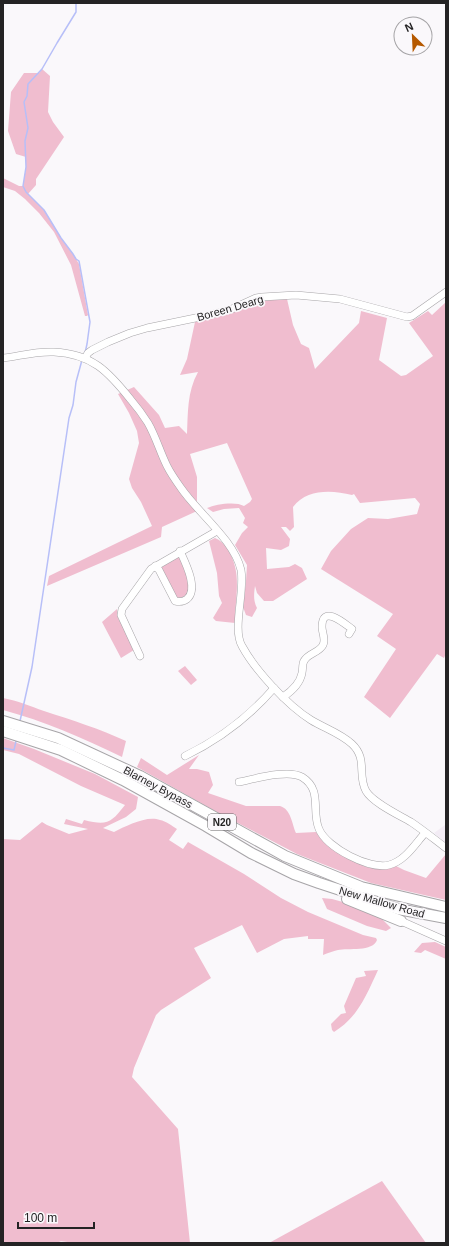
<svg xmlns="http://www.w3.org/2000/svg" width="449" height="1246" viewBox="0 0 449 1246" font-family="Helvetica,sans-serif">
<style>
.built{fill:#f3ecf5}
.green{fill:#f0bdcf}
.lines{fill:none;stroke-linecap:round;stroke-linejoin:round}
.stream{stroke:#b7bff8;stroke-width:1.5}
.minor-casing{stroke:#a7a5a8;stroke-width:8}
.highway-casing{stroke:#a7a5a8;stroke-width:12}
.minor{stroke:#fff;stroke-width:7}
.highway{stroke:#fff;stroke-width:10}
.labels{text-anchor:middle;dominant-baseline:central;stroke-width:3.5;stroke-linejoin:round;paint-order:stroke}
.shield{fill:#faf8fb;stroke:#646364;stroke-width:1}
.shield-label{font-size:10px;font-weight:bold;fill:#242324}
.street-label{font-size:11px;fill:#242324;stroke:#faf8fb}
</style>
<rect width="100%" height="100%" fill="#faf8fb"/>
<polygon class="built" points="446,821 446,843 434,833 445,825"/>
<g class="green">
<polygon points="42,69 50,76 48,112 53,122 64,137 36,179 36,185 28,194 44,210 61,238 73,254 79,264 88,315 87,316 85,316 71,265 54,232 39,213 25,199 15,191 3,187 3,178 19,186 23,186 26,167 26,157 16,154 8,131 11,92 24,73 39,73"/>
<path d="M272 299H287L293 325 301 344 309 348 315 369 359 323 361 311 387 318 379 360 401 376 406 375 433 356 409 323 428 311 432 315 446 302V653L444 658 437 654 390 718 364 697 396 649 377 636 393 614 321 569 331 551 351 529 368 518 388 519 417 514 420 504 415 498 360 503 354 494 352 495C331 490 307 489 293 507L294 527 290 531 286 527H281L290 539 289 546 281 550 266 548 267 569 289 567 295 564 302 568 307 579 273 601H264L257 593 255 586C254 594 253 600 257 608L252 617 246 615 243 607 246 581 247 565 235 545 242 533 248 527 243 523 245 518 239 508 224 509 213 512 207 508C216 504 236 501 244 506L250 502 252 499 227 443 190 454 197 477V511L162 527 161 537 47 586 49 576 152 526 141 502 132 488 129 479 139 443 137 431 129 413 118 394 134 387 159 415 165 428 179 426 187 434C188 413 187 392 198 372L180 375 187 359 195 322 229 314 252 302Z"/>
<path d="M215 538C220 540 224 544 227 548 243 573 235 596 235 623L216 621 213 618 222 603 219 596 217 573 209 541Z"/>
<path d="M180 556 189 583V592C185 596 183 598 177 598L160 568Z"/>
<polygon points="117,609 118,618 130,639 134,650 121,658 102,622"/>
<polygon points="185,666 197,680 191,685 178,671"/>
<path d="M3 698C18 701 30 706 44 711 72 720 100 729 126 741L122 757C83 738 44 721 3 710Z"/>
<path d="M3 738 34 749 95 774 138 797 136 809 126 817 103 828 114 832C126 826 147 815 160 820 166 821 172 826 177 829L169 840 183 849 188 842 244 874 281 898 308 912 363 935 376 938 377 940C373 952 348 948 338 950 333 951 328 953 323 955L324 939H308V936L284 939 257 953 242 925 194 948 211 978 161 1010 156 1015 134 1068 132 1077 178 1129 190 1243H76L59 1241 63 1243H3V839L20 840 42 822 47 825 69 834 88 829 64 824 66 819 82 824 84 820C107 826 111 823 125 805L81 786 19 754 3 750Z"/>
<path d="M199 755 189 769H197L209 772 213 785 208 793 246 806H280C291 809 292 824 296 833L316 832 327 845 366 867 390 868 396 866 404 870 426 878 446 854V900L371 883 297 854 215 811 137 767 141 758 167 775Z"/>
<polygon points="322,898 332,899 350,904 382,919 391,928 386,931 367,926 327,909"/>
<polygon points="435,942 446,947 446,959 425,950 421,953 414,952 422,943"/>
<path d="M378 970C366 996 358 1017 334 1032L332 1030 331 1024 341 1014 346 1013 344 1006 356 978 366 976 364 971Z"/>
<polygon points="382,1181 426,1243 269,1243"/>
</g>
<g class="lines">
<g class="stream">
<polyline points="76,3 76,12 57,43 42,69 28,84 27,96 24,102 28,128 25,141 26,167 23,186 26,192 44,210 61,238 73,254 76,259 79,261 90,322 87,344 85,353"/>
<polyline points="20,721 32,667 69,418 73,405 76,382 82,360"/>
<polyline points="3,748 14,750 16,741"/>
</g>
<defs>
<g id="minor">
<path d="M3 358C20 356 36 351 54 352 92 354 108 371 131 400 137 407 143 415 148 423 156 437 160 452 167 466 171 474 176 481 181 488 198 513 234 540 241 570 245 592 232 629 242 646 255 670 287 705 311 720 324 728 340 733 352 744 368 759 357 775 366 791 373 803 399 815 411 822 423 830 434 839 446 848"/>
<polyline points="85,358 88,353 92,350 108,342 130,333 147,328 205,316 232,309 256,298 262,297 296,295 340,299 407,317 412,316 446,292"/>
<path d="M155 566 159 570 175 601C179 602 183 602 187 599 199 589 185 562 180 551"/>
<polyline points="140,656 121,615 122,609 151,569 217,531"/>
<path d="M283 697C292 691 300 684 302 673 303 669 302 664 304 661 308 653 319 653 323 645 326 639 322 633 322 627 322 604 344 623 352 629L349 634"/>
<path d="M185 756C220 739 249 717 274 688"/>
<path d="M239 782C254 779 288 769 302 777 323 790 311 811 319 829 327 848 370 870 389 865 405 861 415 844 425 833"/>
<polyline points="401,921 446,941"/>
</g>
<g id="highway">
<polyline points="3,721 58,738 140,776 285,856 361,887 446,907"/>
<polyline points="3,731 61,750 123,780 206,826 251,853 294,874 319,883 398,909 446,918"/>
<polyline points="347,899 401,921"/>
</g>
</defs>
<use href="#minor" class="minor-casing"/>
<use href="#highway" class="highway-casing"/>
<use href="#minor" class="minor"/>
<use href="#highway" class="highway"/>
</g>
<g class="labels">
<rect class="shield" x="208" y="814" width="28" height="16" rx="3"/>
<g class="shield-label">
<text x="222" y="822">N20</text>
</g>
<g class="street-label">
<text transform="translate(230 308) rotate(-16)">Boreen Dearg</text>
<text transform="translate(158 787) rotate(28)">Blarney Bypass</text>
<text transform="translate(382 902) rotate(16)">New Mallow Road</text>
</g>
</g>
<rect width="449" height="1246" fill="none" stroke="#242324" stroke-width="8"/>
<g transform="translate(413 36) rotate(336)"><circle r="19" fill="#faf8fb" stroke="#a4a3a5"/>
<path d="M0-3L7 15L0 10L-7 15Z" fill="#b55900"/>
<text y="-6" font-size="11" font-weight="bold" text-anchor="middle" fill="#242324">N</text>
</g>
<path d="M18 1222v6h76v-6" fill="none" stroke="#242324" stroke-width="2"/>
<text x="24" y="1222" font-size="12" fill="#242324" stroke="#faf8fb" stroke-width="3" paint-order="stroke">100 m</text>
</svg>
